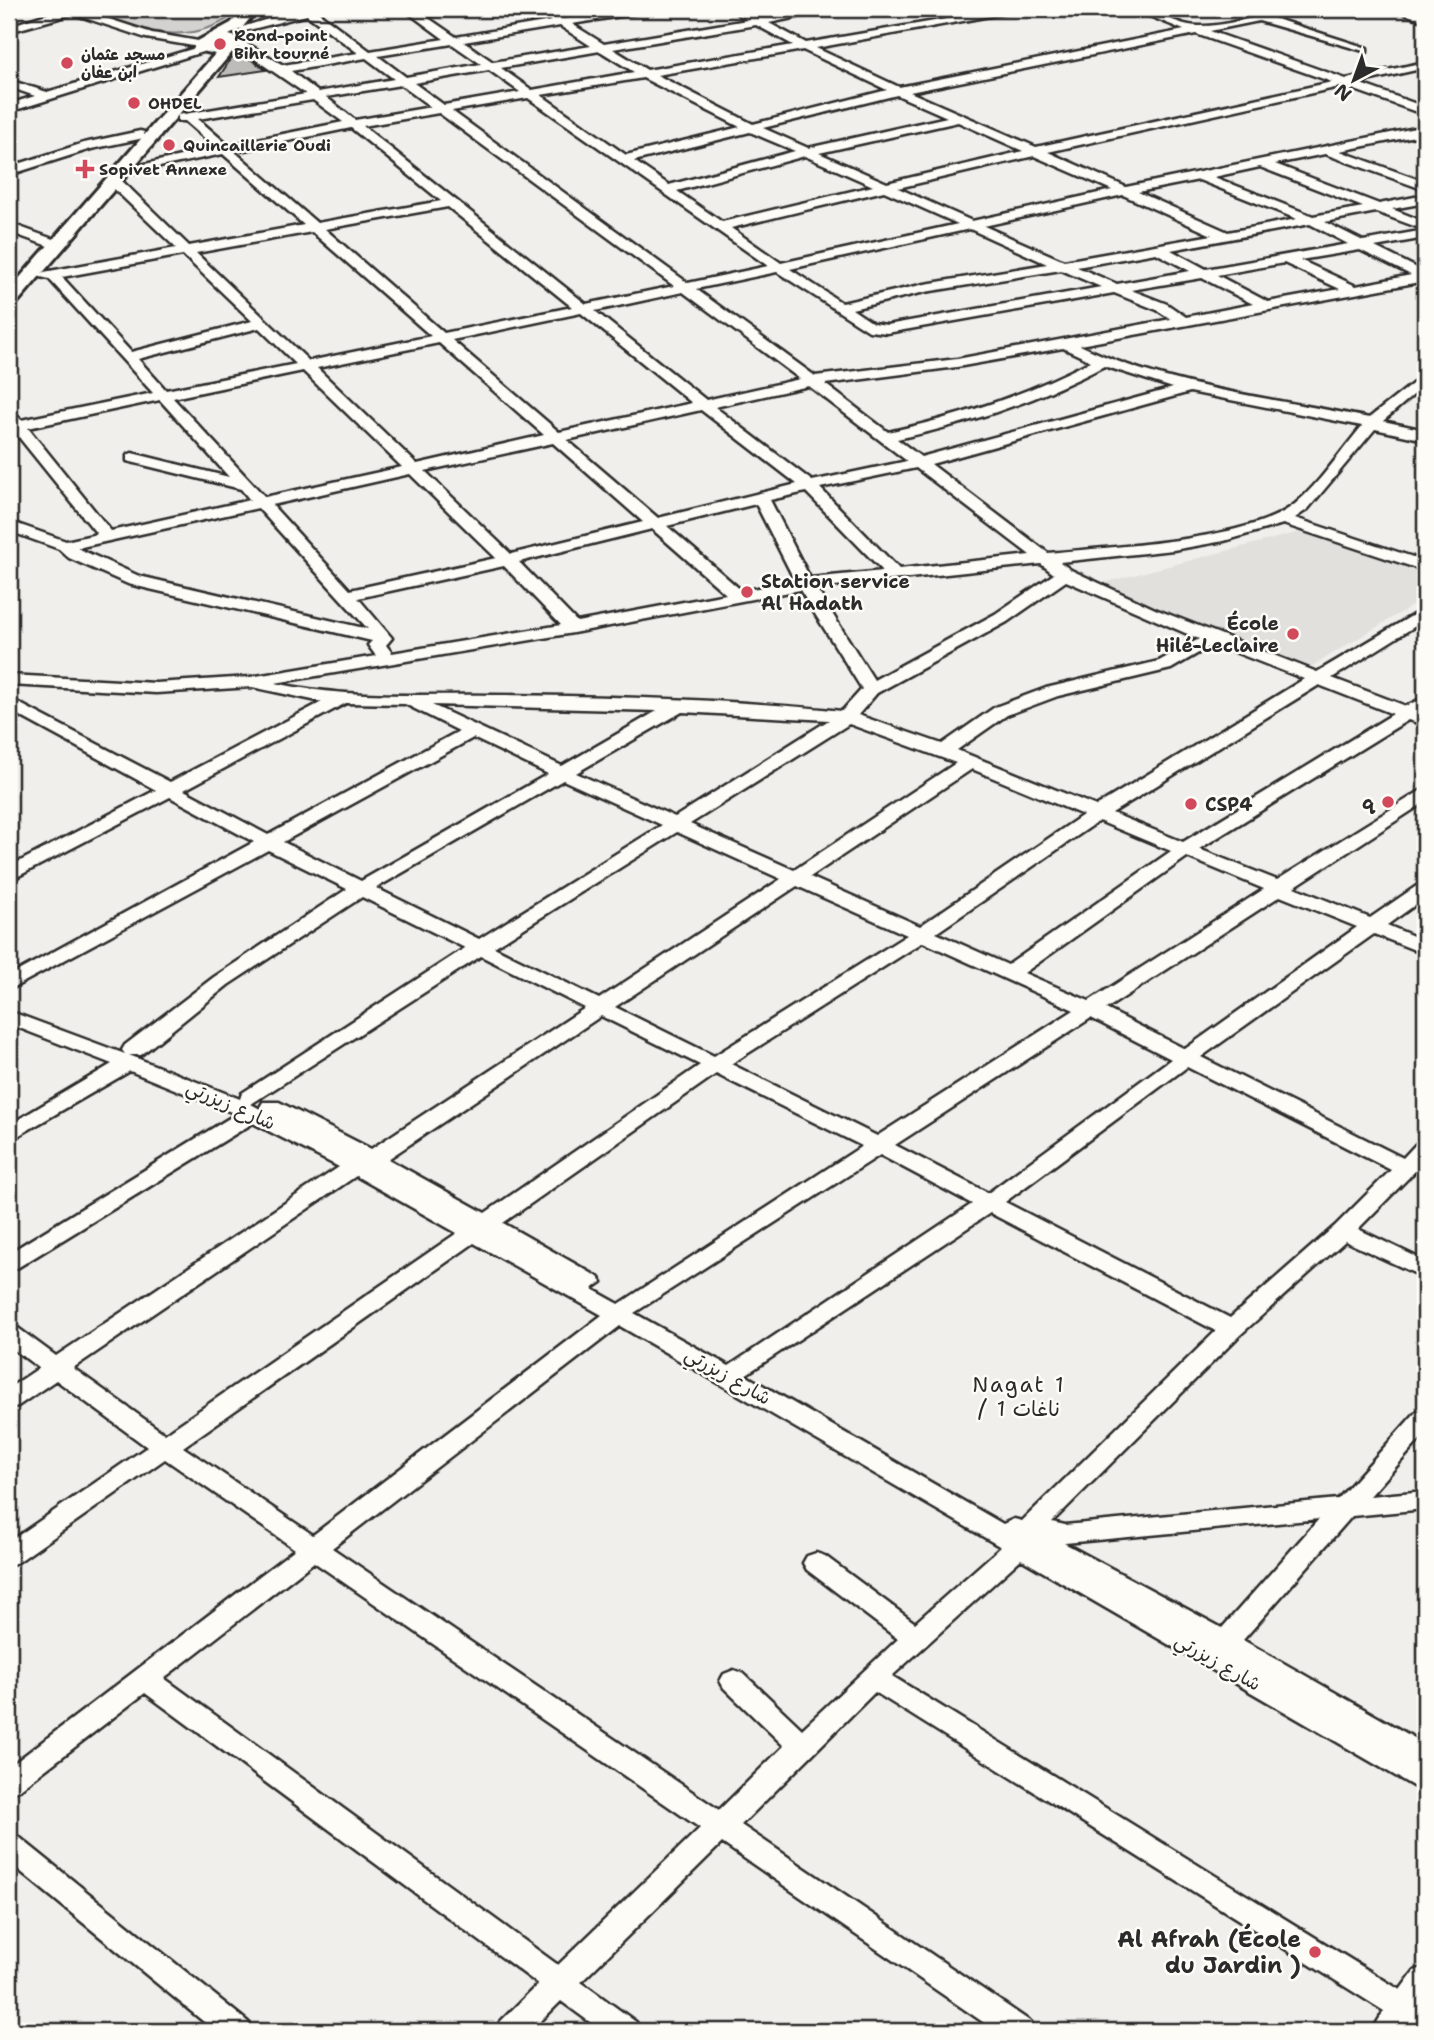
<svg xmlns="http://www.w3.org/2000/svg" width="1434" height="2040" viewBox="0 0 1434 2040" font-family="'Shantell Sans','Playpen Sans Arabic',sans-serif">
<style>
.built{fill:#e1e0dc}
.green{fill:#d3d2cf;stroke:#7f7e7d;stroke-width:2}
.building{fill:#bdbcb8;stroke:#2b2b2b;stroke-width:2}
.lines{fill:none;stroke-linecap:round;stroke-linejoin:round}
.minor-casing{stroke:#2b2b2b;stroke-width:5}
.major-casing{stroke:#2b2b2b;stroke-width:6}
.minor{fill:#fdfcf7;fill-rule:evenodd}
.major{fill:#fdfcf7;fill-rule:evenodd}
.poi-dot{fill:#d1495b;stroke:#fdfcf7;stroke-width:2.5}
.labels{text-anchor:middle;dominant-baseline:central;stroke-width:5;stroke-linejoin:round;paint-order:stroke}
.far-poi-label{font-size:16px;font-weight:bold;fill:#2b2b2b;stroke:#fdfcf7;text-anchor:start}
.poi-label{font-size:19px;font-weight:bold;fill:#2b2b2b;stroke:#fdfcf7;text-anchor:start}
.street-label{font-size:19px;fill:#2b2b2b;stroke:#fdfcf7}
.neighbourhood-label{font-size:21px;letter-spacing:2px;fill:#2b2b2b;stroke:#fdfcf7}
.near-poi-label{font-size:23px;font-weight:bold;fill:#2b2b2b;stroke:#fdfcf7;text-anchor:end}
</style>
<rect width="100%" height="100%" fill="#f0efeb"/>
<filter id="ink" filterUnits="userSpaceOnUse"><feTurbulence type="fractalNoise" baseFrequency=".0143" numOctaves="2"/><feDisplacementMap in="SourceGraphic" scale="14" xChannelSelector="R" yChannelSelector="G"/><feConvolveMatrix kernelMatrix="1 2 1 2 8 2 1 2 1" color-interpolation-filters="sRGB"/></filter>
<g filter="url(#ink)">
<polygon class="built" points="1307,530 1425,571 1425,598 1307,669 1099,584"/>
<path class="green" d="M79 9H241C189 53 136 28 79 9Z"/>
<polygon class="building" points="234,54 243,54 266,70 219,77"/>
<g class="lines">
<defs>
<g id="minor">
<polygon points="63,9 78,9 152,33 204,42 204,46 212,49 9,112 9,104 35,96 9,87 9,80 47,92 199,47 146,38 73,14 9,32 9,26"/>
<path d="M301 9H323L318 12 370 51 444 39 403 9 419 11 457 9 427 17 456 37 551 21 534 9H546L563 19 626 9H650L645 12 572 24 604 44 747 20 730 9C742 9 751 17 762 17 787 17 811 9 836 9L769 23 806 43 1005 9H1029L816 48 899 87 1184 30 1132 9C1156 9 1179 27 1200 26 1236 26 1271 9 1307 9L1273 18 1367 48V52L1259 21 1210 31 1346 79 1425 62V68L1358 83 1425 107V115L1344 86 1048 152 1126 187 1425 126V134L1340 151 1425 182V190L1325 154 1275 164 1379 204 1425 195V203L1392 209 1425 222V230L1376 212 1325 222 1363 241 1425 230V238L1375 247 1425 272V281L1080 345C1169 389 1272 397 1369 418L1425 374V385L1383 421 1425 430V440L1375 429 1308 509 1295 518 1425 561V571L1283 524 1224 541 1173 550 1060 562 1071 570 1155 609 1317 672 1425 608V620L1332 678 1406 706 1425 697V710L1421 712 1425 714V725L1408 720 1199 849 1277 880 1425 788V802L1294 887 1370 918 1418 885 1425 883V898L1387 925 1425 941V954L1374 934 1201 1057 1403 1158 1417 1143 1425 1141V1161L1358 1229 1425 1261V1278L1345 1241 1240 1335 1052 1522 1065 1525 1338 1499 1416 1412 1425 1409V1434L1370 1496 1425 1491V1509L1352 1516 1243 1640 1425 1744V1793L1021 1559 892 1676 1400 1990 1414 1971 1425 1967V2031L1408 2027 1405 2031H1372L1384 2011 875 1692 741 1825 1031 2022 1035 2031H996L722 1843 581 1982 636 2022 640 2031H602L561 2001 531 2031H496L500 2022 538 1984 145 1693 19 1790 9 1793V1767L295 1549 165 1459 18 1562 9 1565V1542L147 1447 56 1380 18 1406 9 1408V1388L39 1368 9 1346V1326L18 1328 56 1356 339 1167 253 1123 17 1268 9 1271V1253L236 1114 130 1071 9 1141V1125L112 1064 9 1024V1011L125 1054 122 1050 125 1045 214 977 347 889 268 850 9 990V976L254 842 170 797 9 881V867L156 790 9 710V698L170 782 322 702 252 687 156 693 9 685V675L156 683 250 677 376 656 368 645 372 641 128 584 69 558 59 549 9 531V521L66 541 97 534 14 431 9 432V413L16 414 21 420 153 393 49 279 37 276 44 272 176 248 108 183V177H118L189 246 304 225 223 154 120 175 114 171 216 148 185 121H178V115L306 94 233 44V40H241L283 65 358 53 307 15 245 31 239 28ZM756 25 793 45 647 70 613 49ZM560 26 591 46 493 62 464 42ZM1196 34 1332 82 1036 147 910 92ZM452 44 481 64 406 77 378 56ZM803 50 887 90 753 124 657 75ZM600 51 634 72 532 90 501 68ZM366 58 394 79 318 92 291 71ZM489 70 520 92 444 105 414 83ZM643 78 740 127 626 155 541 95ZM401 85 431 107 355 120 326 97ZM897 95 947 117 808 148 763 128ZM528 98 768 266 688 283 452 111ZM313 100 343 122 228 145 198 119ZM439 113 674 286 586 304 363 126ZM958 122 1023 151 887 183 819 153ZM351 128 441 201 317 223 235 152ZM750 132 795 151 669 185 634 161ZM805 156 873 186 722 222 677 191ZM1034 156 1112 190 972 221 898 188ZM1260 167 1363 207 1313 216 1214 177ZM1199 180 1297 219 1228 232 1138 192ZM884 191 958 224 781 263 731 228ZM1123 195 1212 235 1064 261 984 226ZM448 207 572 307 444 333 325 229ZM1310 224 1348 244 1206 269 1171 250ZM970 229 1047 264 925 284 842 303 790 269ZM312 232 431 336 309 361 196 253ZM1360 250 1411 275 1356 286 1300 260ZM1156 253 1190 271 1117 284 1077 267ZM183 255 252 321 131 352 62 277ZM1284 263 1340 289 1268 302 1217 275ZM1061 270 1101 287 887 325 873 323 852 309 925 292ZM777 272 869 331 887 333 1114 293 1157 310 1171 319 957 359 815 376 696 289ZM1202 278 1253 304 1186 317 1167 304 1131 290ZM683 292 800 379 706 400 595 311ZM581 313 692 403 559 432 452 340ZM259 328 296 364 166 390 138 359ZM439 343 544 435 417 464 317 368ZM1063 348 1091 361C1028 394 958 417 888 432L825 384 957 367ZM1104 366 1173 388 921 457 897 439C968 424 1040 400 1104 366ZM303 371 402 467 265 497 173 398ZM809 386 907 461 812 481 715 407ZM1190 392 1362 426C1341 451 1320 483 1295 504 1250 541 1108 547 1048 553L931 464ZM160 400 229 477 132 453 127 455V461L241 489 250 500 111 531 28 428ZM701 410 797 484 658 518 567 440ZM553 443 643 522 511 554 425 471ZM916 468 1030 555 899 569 820 488ZM410 474 496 558 350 590 272 505ZM806 492 883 571 810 578 770 500ZM756 504 795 581 742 591 667 526ZM258 508 368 629 139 576 77 548ZM652 529 726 594 577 622 519 562ZM1041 564 1054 574 995 614 874 680 816 588ZM504 566 561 625 392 653 386 645 392 638 358 598ZM1066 581 1199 639 1159 661 1046 688 995 707 942 744 858 715 877 693 1007 622ZM800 590 862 689 842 711C727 699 608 696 492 695 420 694 345 699 275 683L573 633ZM1214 644 1304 679 1096 806 957 750 1007 715 1058 696 1171 669ZM1319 685 1393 714 1183 842 1112 813ZM346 703 405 704 459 731 268 835 184 790ZM432 705 657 711 562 766ZM682 712 829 720 675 817 576 773ZM849 724 956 763 794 870 690 824ZM473 738 548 774 361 881 283 842ZM972 769 1083 815 920 926 810 877ZM563 780 662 825 479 939 376 888ZM1099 821 1171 851 1008 965 936 933ZM677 832 781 879 599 999 494 947ZM1187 857 1264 889 1089 1001 1024 973ZM797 886 907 935 714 1056 615 1007ZM1280 896 1357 927 1185 1049 1106 1009ZM362 897 465 948 242 1093 240 1099 129 1055H141L228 985ZM923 942 1074 1010 877 1136 731 1064ZM481 956 585 1008 371 1149 279 1102H263L260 1107 262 1110 251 1104ZM601 1016 700 1065 485 1213 388 1159ZM1091 1018 1171 1059 988 1193 895 1145ZM1187 1067 1391 1170 1335 1226 1230 1318 1005 1202ZM716 1074 862 1146 619 1304 592 1289 602 1282 598 1277 503 1223ZM880 1155 972 1204 729 1366 634 1313ZM356 1176 457 1233 165 1434 73 1368ZM990 1213 1216 1331 1022 1521 1014 1519 1003 1524 745 1375ZM474 1243 602 1315 313 1535 183 1447ZM620 1326 1001 1547 915 1623 825 1556 816 1553 807 1556 803 1563 807 1570 898 1639 802 1729 744 1674 734 1670 724 1674 720 1681 724 1688 784 1746 719 1810 332 1548ZM1319 1519 1222 1628 1064 1543H1065ZM314 1562 700 1828 558 1965 164 1678Z"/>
<polygon points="1393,9 1408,9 1425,15 1425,22"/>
<polygon points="140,131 144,132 144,138 91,149 9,175 9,167 84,143"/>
<polygon points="9,223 53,239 55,242 48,246 9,232"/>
<polygon points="9,1833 19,1837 248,2022 252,2031 215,2031 9,1862"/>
</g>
<path id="major" d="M244 9H258L241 29 229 35 240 38 244 44 234 50 15 305 9 306V290L215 54 194 49V43L231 23ZM223 42 226 43 211 44Z"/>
</defs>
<use href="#minor" class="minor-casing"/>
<use href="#major" class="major-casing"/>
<use href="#minor" class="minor"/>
<use href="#major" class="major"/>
</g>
</g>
<g class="poi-dot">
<circle cx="220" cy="44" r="7"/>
<circle cx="67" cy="63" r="7"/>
<circle cx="134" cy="103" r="7"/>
<circle cx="169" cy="145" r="7"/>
<path d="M81.5 158.5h7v7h7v7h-7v7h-7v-7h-7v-7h7z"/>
<circle cx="747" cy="592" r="7"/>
<circle cx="1293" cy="634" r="7"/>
<circle cx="1388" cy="802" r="7"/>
<circle cx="1191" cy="804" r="7"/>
<circle cx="1315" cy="1952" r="7"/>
</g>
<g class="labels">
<g class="far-poi-label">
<text x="234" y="35">Rond-point<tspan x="234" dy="18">Bihr tourné</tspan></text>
<text x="81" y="54">مسجد عثمان<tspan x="81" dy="18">ابن عفان</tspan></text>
<text x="148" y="103">OHDEL</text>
<text x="183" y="145">Quincaillerie Oudi</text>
<text x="99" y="169">Sopivet Annexe</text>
</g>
<g class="poi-label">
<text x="761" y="581">Station service<tspan x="761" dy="22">Al Hadath</tspan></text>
<text x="1279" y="623" text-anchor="end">École<tspan x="1279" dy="22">Hilé-Leclaire</tspan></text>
<text x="1374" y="802" text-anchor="end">q</text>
<text x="1205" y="804">CSP4</text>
</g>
<g class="street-label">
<text transform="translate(231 1105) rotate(24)">شارع زيزرتي</text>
<text transform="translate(728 1376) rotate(30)">شارع زيزرتي</text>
<text transform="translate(1218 1662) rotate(30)">شارع زيزرتي</text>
</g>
<g class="neighbourhood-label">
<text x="1019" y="1385">Nagat 1<tspan x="1019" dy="24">/ ناغات 1</tspan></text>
</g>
<g class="near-poi-label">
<text x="1301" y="1939">Al Afrah (École<tspan x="1301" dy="26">du Jardin )</tspan></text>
</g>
</g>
<rect width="1434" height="2040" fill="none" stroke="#fdfcf7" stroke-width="35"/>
<rect x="18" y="18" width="1399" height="2005" fill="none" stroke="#2b2b2b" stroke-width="2.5" filter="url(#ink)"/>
<g transform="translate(1354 80) rotate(221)" stroke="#fdfcf7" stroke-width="5" paint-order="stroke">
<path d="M0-5L12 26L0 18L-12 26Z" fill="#2b2b2b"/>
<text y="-10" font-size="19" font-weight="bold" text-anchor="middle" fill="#2b2b2b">N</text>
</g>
</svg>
